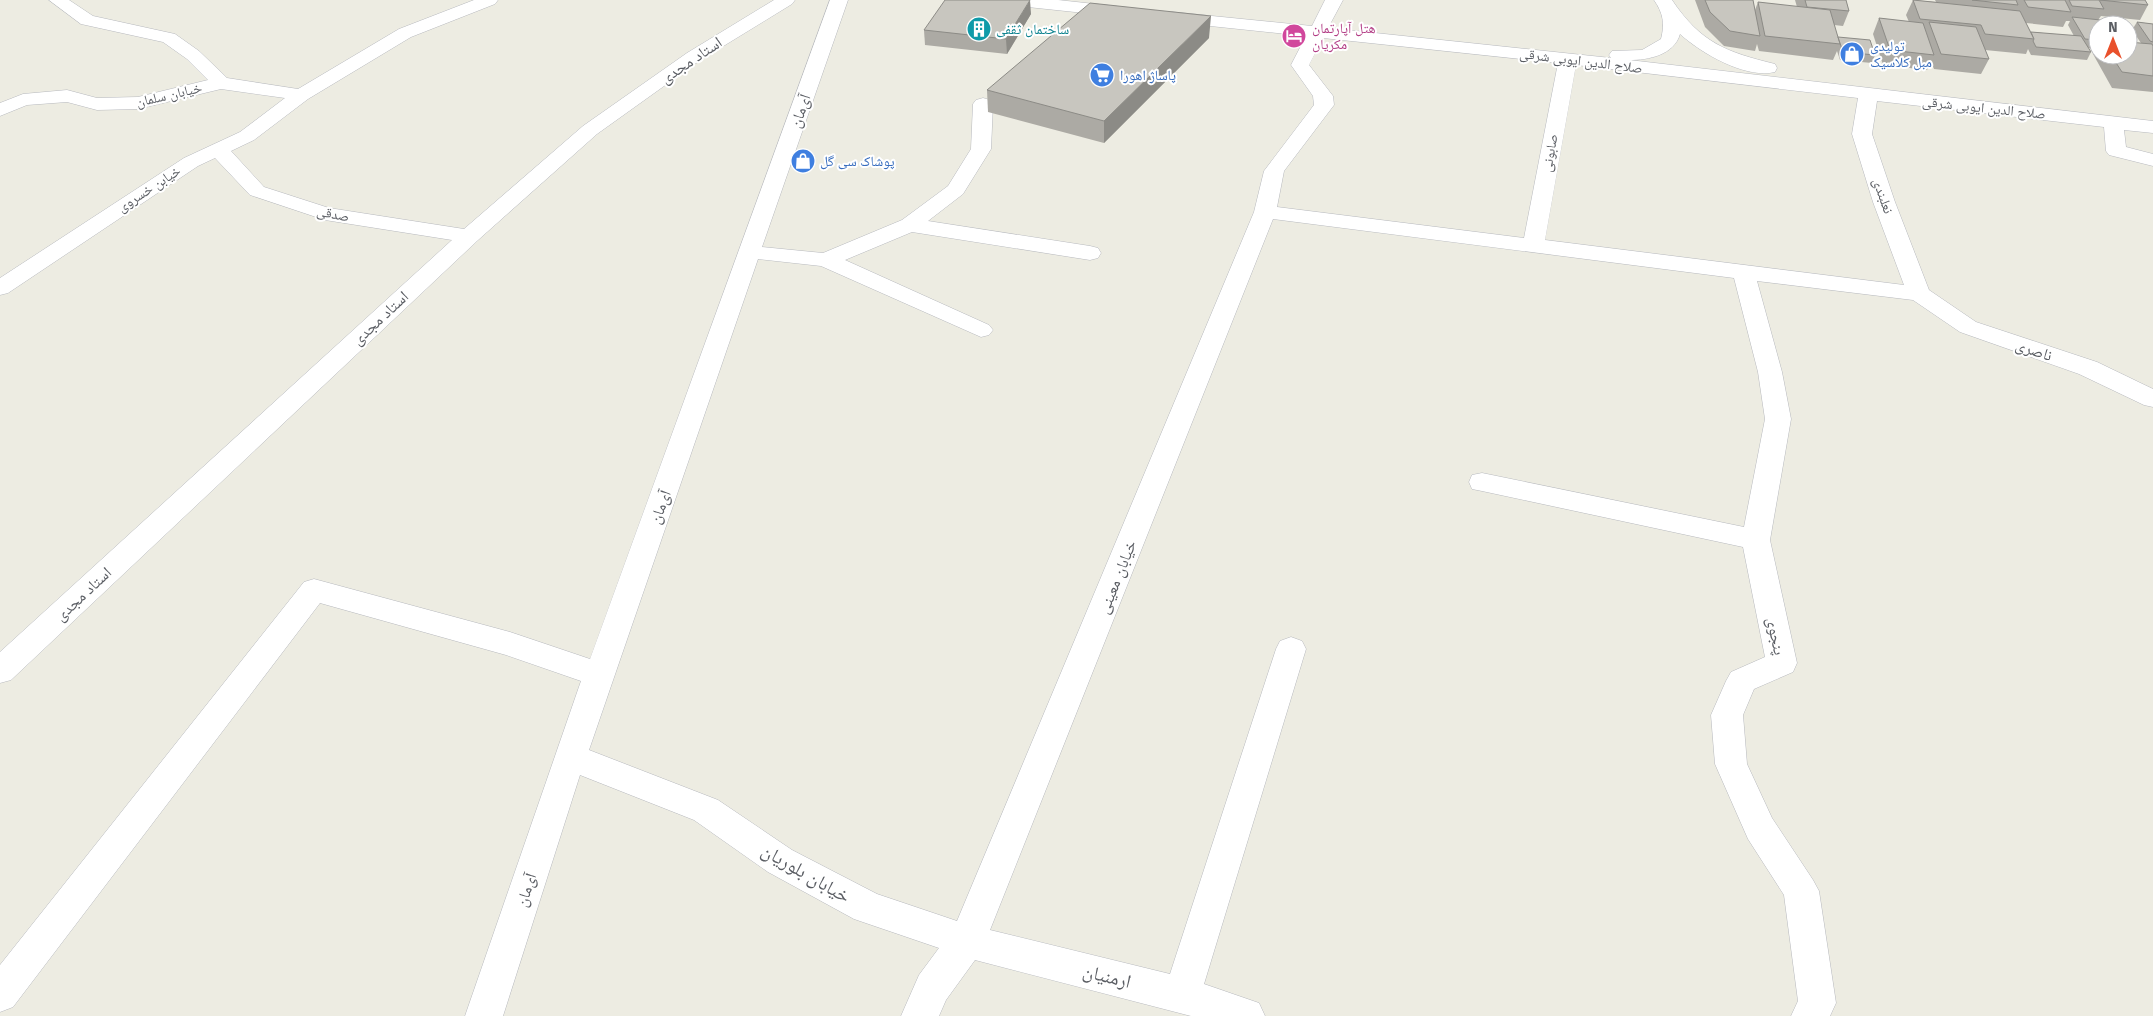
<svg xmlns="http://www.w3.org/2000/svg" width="2153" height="1016" viewBox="0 0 2153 1016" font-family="'Fira Sans','Noto Naskh Arabic',sans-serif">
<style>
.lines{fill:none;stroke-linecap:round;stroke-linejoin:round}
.minor-casing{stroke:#b7b9be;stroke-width:1}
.minor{fill:#fff;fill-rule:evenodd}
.wall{fill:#acaaa4;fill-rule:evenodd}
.shaded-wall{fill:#8c8b86}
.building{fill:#c8c6bf;stroke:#8c8b86}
.labels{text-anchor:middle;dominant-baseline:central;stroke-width:4;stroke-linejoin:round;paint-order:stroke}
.far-hotel-label{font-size:14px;fill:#b23c85;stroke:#fff;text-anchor:start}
.far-culture-label{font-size:14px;fill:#0d838f;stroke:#fff;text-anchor:start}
.far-shop-label{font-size:14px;fill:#366cbe;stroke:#fff;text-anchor:start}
.far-street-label{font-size:14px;fill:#5a5d63;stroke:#fff}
.street-label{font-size:16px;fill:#5a5d63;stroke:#fff}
.near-street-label{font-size:19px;fill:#5a5d63;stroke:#fff}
</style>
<rect width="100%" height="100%" fill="#edece2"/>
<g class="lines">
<defs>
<g id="minor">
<polygon points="49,0 69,0 93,16 175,34 199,51 227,78 298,89 399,29 474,0 498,0 495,4 411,37 308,99 254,140 231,151 264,187 329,208 464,229 583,126 687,53 774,0 795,0 792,4 699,61 597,134 477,241 11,680 0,683 0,652 452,240 325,220 250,195 215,158 198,166 8,293 0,295 0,278 184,158 240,132 285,98 221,89 138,109 97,110 67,102 27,105 0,116 0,103 23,94 67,90 97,98 138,97 208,80 187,59 163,42 81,24"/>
<path d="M830 0H848L762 247 823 253 902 220 948 186 971 149 973 104 976 100 983 98 990 100 993 104 991 149 963 194 928 221 1090 246 1098 248 1101 253 1098 258 1090 260 912 232 845 260 989 325 993 330 989 335 981 337 821 266 758 259 589 750 718 800 792 850 877 894 957 921 1254 212 1264 171 1314 105 1313 96 1291 65 1306 36 1172 22 1166 21 1163 17 1166 13 1172 12 1312 26 1325 0H1343L1328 28 1611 58 1609 55 1612 51 1642 50 1661 39C1665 23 1663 13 1654 0H1672C1701 43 1726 52 1775 64L1777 68 1775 72C1745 79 1701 53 1680 34 1674 55 1649 60 1629 60L2153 121V133L2124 130 2126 147 2153 154V166L2109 155 2106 151 2104 127 1877 101 1872 134 1895 202 1929 290 1976 322 2097 362 2153 389V407L2144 405 2079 374 1960 332 1913 300 1757 281 1782 372 1791 419 1770 540 1797 663 1793 672 1754 689 1743 715 1747 764 1772 818 1813 880 1819 891 1836 1003 1830 1016H1791L1798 1001 1784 895 1748 839 1715 764 1711 715 1726 681 1731 672 1765 657 1743 547 1482 491 1472 489 1469 482 1472 475 1482 473 1744 527 1765 419 1758 372 1734 278 1273 219 990 930 1170 974 1276 649 1280 641 1291 637 1302 641 1306 649 1204 984 1259 1003 1265 1016H1191L975 960 946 1000 939 1016H901L919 975 939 948 854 919 768 872 694 820 580 775 503 1016H465L581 681 506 655 320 603 13 1007 0 1012V965L304 582 314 579 510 632 590 659ZM1323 38 1558 63 1524 238 1277 207 1284 171 1334 105 1333 96 1309 65ZM1576 65 1858 98 1852 134 1873 202 1904 285 1545 240Z"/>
<polygon points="1000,0 1058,0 1122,7 1128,8 1131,12 1128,16 1122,17 1009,5 1003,4"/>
</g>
</defs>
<use href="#minor" class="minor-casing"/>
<use href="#minor" class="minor"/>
</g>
<g class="wall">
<polygon points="1695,0 1753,0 1755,10 1758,2 1797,7 1795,0 1846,0 1849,11 1843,26 1834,25 1838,37 1875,55 1872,63 1840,60 1837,51 1833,60 1759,51 1757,44 1755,51 1724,46 1705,27"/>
<path d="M1913 0 1936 2 1935 0H2145L2148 5 2140 20 2101 16 2098 20V55H2128L2141 43 2132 30 2137 22 2153 24V92L2112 88 2093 54 2096 49 2088 48 2091 52 2087 60 2031 55 2028 49 2026 54 1985 50 1989 59 1981 74 1934 69 1931 62 1927 70 1883 65 1873 34 1879 18 1909 22 1906 15ZM2066 21H2070L2068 25 2074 36 2031 32 2026 23 2063 27Z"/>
<polygon points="1031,14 1007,54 925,45 924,30"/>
<polygon points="1209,38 1104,143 988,112 987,90"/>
</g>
<g class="shaded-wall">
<polygon points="1030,0 1031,14 1007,54 1006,39"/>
<polygon points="1211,16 1209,38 1104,143 1104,121"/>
</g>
<g class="building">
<polygon points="945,0 1030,0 1006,39 924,30"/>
<polygon points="1705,0 1753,0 1760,36 1730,31 1710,12"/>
<polygon points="1805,0 1846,0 1849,11 1807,7"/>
<polygon points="1913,0 2020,11 2034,39 1985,34 1981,25 1920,19"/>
<polygon points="1972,0 2016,0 2018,5"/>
<polygon points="2024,0 2065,0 2071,12 2028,7"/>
<polygon points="2069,0 2099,0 2104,9 2072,6"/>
<polygon points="2100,0 2145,0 2148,5"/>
<polygon points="1758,2 1830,10 1840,44 1765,36"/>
<polygon points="1090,3 1211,16 1104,121 987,90"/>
<polygon points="2072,17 2110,21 2112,25 2098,25 2098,40 2085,39"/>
<polygon points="1879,18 1923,23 1934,55 1890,50"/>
<polygon points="1929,22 1976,27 1989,59 1941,54"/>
<polygon points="2137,22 2153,24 2153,42 2150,41"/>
<polygon points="2031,32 2081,36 2091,52 2036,47 2033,41 2034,39"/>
<polygon points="1838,37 1870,40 1875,55 1843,52"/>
<polygon points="2128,42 2152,44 2153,46 2153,76 2122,72 2111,55 2128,55"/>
</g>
<defs>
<symbol id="building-disc" viewBox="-11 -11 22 22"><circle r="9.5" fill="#0f9aa8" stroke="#fff"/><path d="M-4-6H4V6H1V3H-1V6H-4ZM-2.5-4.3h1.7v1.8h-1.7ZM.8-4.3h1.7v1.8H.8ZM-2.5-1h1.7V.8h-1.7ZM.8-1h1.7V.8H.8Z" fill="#fff"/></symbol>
<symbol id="hotel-disc" viewBox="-11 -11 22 22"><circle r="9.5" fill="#d1479c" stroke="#fff"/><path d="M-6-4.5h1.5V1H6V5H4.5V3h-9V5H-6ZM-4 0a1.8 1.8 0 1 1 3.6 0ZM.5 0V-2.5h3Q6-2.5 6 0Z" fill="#fff"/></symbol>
<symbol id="shop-disc" viewBox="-11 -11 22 22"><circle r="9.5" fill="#3f7fe0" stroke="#fff"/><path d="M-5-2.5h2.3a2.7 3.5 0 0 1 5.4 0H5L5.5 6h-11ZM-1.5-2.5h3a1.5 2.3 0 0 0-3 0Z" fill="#fff"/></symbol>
<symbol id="supermarket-disc" viewBox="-11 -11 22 22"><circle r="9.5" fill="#3f7fe0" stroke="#fff"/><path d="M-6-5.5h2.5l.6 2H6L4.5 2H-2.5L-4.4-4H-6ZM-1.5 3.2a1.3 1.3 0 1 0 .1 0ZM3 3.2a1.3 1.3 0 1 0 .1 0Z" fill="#fff"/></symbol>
</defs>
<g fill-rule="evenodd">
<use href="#building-disc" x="965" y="15" width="28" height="28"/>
<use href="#hotel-disc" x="1280" y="22" width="28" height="28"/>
<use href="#shop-disc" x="1838" y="40" width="28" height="28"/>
<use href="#supermarket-disc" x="1088" y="61" width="28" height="28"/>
<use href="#shop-disc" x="789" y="147" width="28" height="28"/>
</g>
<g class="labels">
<g class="far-hotel-label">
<text x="1312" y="28">هتل آپارتمان<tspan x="1312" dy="16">مکریان</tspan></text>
</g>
<g class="far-culture-label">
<text x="996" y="29">ساختمان ثقفی</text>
</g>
<g class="far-shop-label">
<text x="1870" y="46">تولیدی<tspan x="1870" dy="16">مبل کلاسیک</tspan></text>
<text x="1120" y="75">پاساژ اهورا</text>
<text x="820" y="161">پوشاک سی گل</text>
</g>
<g class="far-street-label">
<text transform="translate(1581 61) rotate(7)">صلاح الدین ایوبی شرقی</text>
<text transform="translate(169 95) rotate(-13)">خیابان سلمان</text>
<text transform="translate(1984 108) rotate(6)">صلاح الدین ایوبی شرقی</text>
<text transform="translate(1550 153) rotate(-80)">صابونی</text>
<text transform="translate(149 189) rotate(-33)">خیابن خسروی</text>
<text transform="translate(1883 196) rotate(71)">نعلبندی</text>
<text transform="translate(333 214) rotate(11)">صدقی</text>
</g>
<g class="street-label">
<text transform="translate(691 60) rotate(-34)">استاد مجدی</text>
<text transform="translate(800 111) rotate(-71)">آی‌مان</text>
<text transform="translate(380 318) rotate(-43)">استاد مجدی</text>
<text transform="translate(2034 350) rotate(19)">ناصری</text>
<text transform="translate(660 507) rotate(-70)">آی‌مان</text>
<text transform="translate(1117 577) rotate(-68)">خیابان معینی</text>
<text transform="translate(83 594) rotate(-43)">استاد مجدی</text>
<text transform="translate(1776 636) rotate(78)">پنجوی</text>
<text transform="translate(526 890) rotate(-72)">آی‌مان</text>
</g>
<g class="near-street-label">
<text transform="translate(806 873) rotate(30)">خیابان بلوریان</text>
<text transform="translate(1107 976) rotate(14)">ارمنیان</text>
</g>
</g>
<g transform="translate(2113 40)"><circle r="24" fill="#ffffff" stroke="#bdbec1"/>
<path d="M0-4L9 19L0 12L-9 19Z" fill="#e9512c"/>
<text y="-8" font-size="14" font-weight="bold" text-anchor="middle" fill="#5a5d63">N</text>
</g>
</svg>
